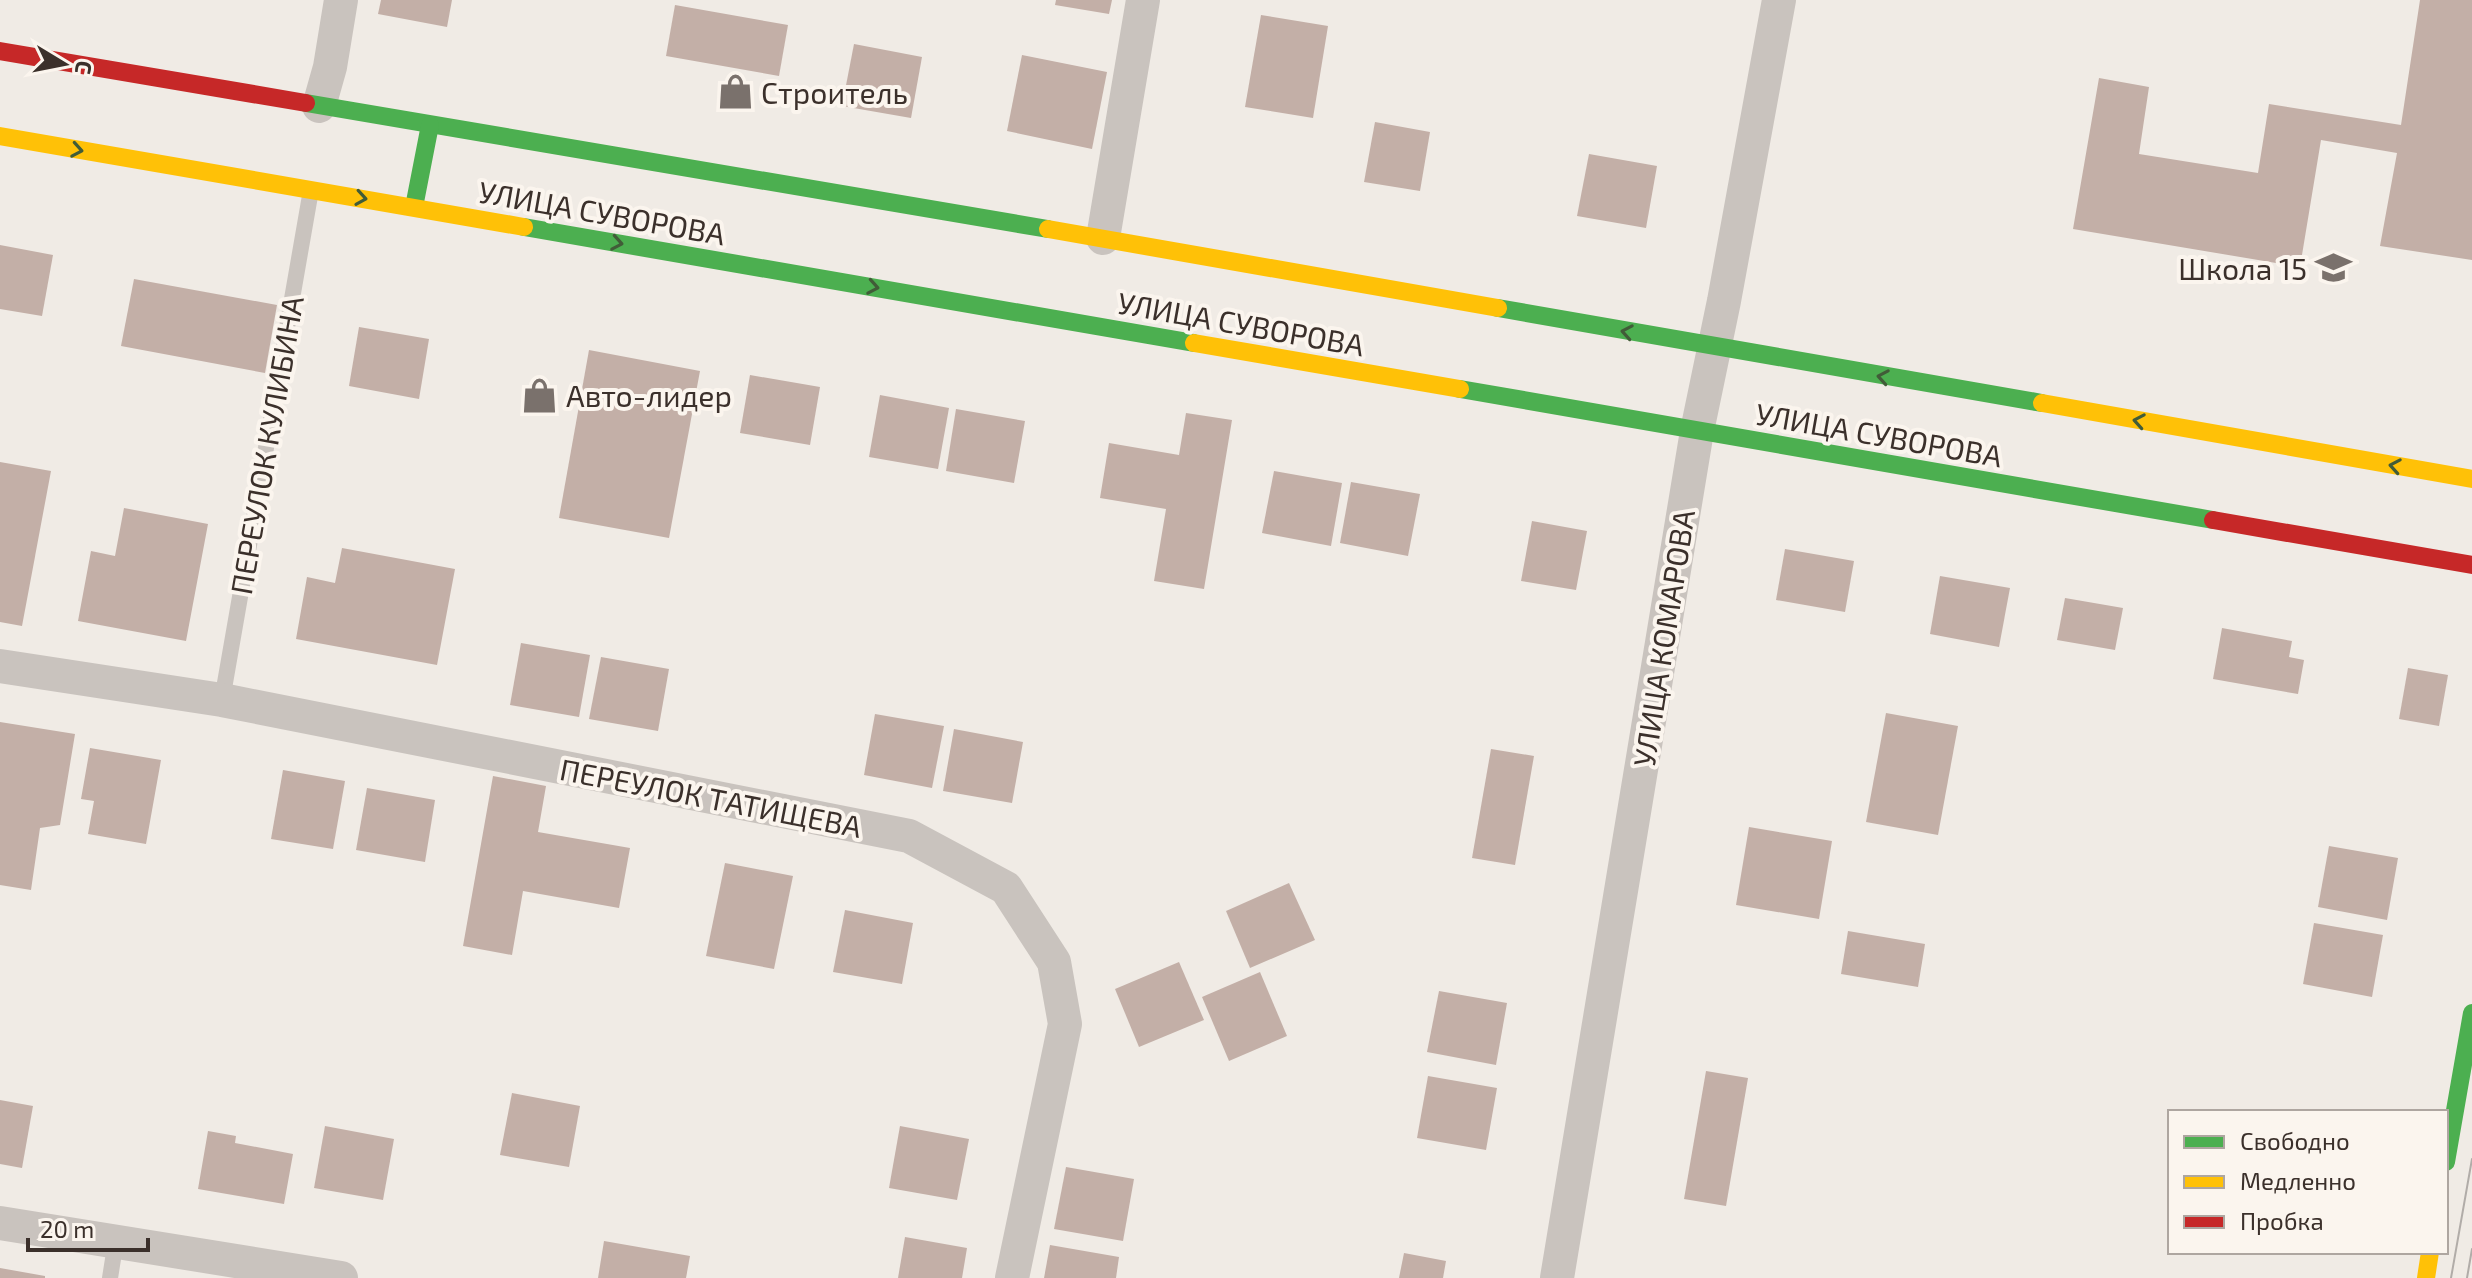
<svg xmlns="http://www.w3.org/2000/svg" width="2472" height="1278" viewBox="0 0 2472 1278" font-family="'Exo 2',sans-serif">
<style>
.building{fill:#c3afa7}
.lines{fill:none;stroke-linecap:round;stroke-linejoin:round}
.lane{stroke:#c9c3be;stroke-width:16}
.street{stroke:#c9c3be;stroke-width:34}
.fast{stroke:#4caf50;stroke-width:18}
.slow{stroke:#ffc107;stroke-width:18}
.jam{stroke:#c62828;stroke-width:18}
.tram{stroke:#b1aca8;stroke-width:2}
.oneway{stroke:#415c38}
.labels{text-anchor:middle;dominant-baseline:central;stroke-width:8;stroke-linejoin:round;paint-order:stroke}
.poi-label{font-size:30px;fill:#3b302b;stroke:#fbf5ee;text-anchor:start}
.street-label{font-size:30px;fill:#3b302b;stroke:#fbf5ee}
</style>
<rect width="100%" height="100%" fill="#f0ebe5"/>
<g class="building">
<polygon points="381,0 452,0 447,27 378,14"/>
<polygon points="1056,0 1112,0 1109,14 1055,5"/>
<polygon points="2420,0 2472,0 2472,260 2380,246 2397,153 2321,140 2300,267 2073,229 2099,78 2149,87 2139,154 2258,173 2269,104 2401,125"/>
<polygon points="675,5 788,25 779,76 666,56"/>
<polygon points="1261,15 1328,26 1313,118 1245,107"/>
<polygon points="854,44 922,57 911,118 842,106"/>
<polygon points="1022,55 1107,72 1092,149 1007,131"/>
<polygon points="1375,122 1430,132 1420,191 1364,182"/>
<polygon points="1589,154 1657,166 1646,228 1577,216"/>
<polygon points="0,245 53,255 42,316 0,309"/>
<polygon points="134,279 277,305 265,373 121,346"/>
<polygon points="359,327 429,339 419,399 349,386"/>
<polygon points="589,350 700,371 669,538 559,518"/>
<polygon points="750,375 820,387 810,445 740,433"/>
<polygon points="880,395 949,408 938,469 869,457"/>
<polygon points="956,409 1025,421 1014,483 946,471"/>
<polygon points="1186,413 1232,420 1204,589 1154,581 1166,509 1100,498 1109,443 1179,455"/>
<polygon points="0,462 51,471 22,626 0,622"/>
<polygon points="1274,471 1342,483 1331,546 1262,533"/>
<polygon points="1351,482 1420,494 1408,556 1340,543"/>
<polygon points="124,508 208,524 186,641 78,621 91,551 115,556"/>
<polygon points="1532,521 1587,531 1576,590 1521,581"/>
<polygon points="342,548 455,569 437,665 296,639 307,577 335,583"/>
<polygon points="1785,549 1854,561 1845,612 1776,600"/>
<polygon points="1940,576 2010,588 1999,647 1930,634"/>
<polygon points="2065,598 2123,608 2115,650 2057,640"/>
<polygon points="2222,628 2292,641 2289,657 2304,660 2298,694 2213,679"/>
<polygon points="521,643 590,655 579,717 510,705"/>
<polygon points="601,657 669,669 658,731 589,719"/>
<polygon points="2408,668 2448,675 2439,726 2399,719"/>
<polygon points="1886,713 1958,726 1938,835 1866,822"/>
<polygon points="875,714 944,726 932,788 864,775"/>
<polygon points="0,722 75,734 60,825 40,828 31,890 0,885"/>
<polygon points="954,729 1023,742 1012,803 943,791"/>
<polygon points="90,748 161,760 146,844 88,834 94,801 81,799"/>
<polygon points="1491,749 1534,756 1515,865 1472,858"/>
<polygon points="283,770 345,781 333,849 271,839"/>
<polygon points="493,776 546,786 538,832 630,848 619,908 523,891 512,955 463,946"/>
<polygon points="367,788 435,800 425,862 356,850"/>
<polygon points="1749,827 1832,841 1819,919 1736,905"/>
<polygon points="2329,846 2398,858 2387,920 2318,907"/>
<polygon points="725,863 793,876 774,969 706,956"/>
<polygon points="1289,883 1315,940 1250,968 1226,911"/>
<polygon points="845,910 913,923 902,984 833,972"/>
<polygon points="2314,923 2383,935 2372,997 2303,984"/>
<polygon points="1848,931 1925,944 1918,987 1841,974"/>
<polygon points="1179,962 1204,1020 1139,1047 1115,989"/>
<polygon points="1260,972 1287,1036 1229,1061 1202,997"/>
<polygon points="1439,991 1507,1003 1496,1065 1427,1052"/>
<polygon points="1706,1071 1748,1078 1726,1206 1684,1199"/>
<polygon points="1428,1076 1497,1088 1486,1150 1417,1138"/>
<polygon points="512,1093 580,1106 569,1167 500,1155"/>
<polygon points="0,1100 33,1106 22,1168 0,1164"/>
<polygon points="325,1126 394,1139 383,1200 314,1188"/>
<polygon points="900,1126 969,1139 957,1200 889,1188"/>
<polygon points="208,1131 236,1136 235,1143 293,1154 284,1204 198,1189"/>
<polygon points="1066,1167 1134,1179 1123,1241 1054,1229"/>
<polygon points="905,1237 967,1248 962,1278 898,1278"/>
<polygon points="604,1241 690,1256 686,1278 598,1278"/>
<polygon points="1050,1245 1119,1257 1116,1278 1044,1278"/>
<polygon points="1404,1253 1446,1261 1443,1278 1399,1278"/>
<polygon points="0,1268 45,1276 45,1278 0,1278"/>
</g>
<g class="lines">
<g class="lane">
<polyline points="222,700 311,190"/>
<polyline points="110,1278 116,1240"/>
</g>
<g class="street">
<polyline points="319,106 330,67 341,0"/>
<polyline points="1103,238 1143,0"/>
<polyline points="0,666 222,700 909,836 1006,888 1054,962 1065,1024 1012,1278"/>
<polyline points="0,1223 341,1278"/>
<polyline points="1557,1278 1697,431 1724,301 1779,0"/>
</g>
<g class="fast">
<polyline points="306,103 1048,229"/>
<polyline points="414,207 430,125"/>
<polyline points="524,227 1194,343"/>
<polyline points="1498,308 2042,403"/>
<polyline points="1460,389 2213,520"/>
<polyline points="2446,1162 2472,1013"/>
</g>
<g class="slow">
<polyline points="0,136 524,227"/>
<polyline points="1048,229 1498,308"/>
<polyline points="1194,343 1460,389"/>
<polyline points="2042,403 2472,479"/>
<polyline points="2426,1278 2430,1252"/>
</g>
<g class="jam">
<polyline points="0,51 306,103"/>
<polyline points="2213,520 2472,565"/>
</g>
<g class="tram">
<polyline points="2451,1278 2472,1159"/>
<polyline points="2467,1278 2472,1249"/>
</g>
</g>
<defs><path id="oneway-chevron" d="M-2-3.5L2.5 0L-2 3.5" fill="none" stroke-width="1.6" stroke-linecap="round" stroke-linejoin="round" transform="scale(2)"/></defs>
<g class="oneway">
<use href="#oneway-chevron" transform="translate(77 150) rotate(10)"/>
<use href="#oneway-chevron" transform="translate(361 198) rotate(9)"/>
<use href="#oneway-chevron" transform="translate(617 243) rotate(10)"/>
<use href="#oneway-chevron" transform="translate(873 287) rotate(10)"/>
<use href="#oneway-chevron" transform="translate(1627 332) rotate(-170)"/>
<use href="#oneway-chevron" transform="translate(1883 377) rotate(-170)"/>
<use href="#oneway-chevron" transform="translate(2139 421) rotate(-170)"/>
<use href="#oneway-chevron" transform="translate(2395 466) rotate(-170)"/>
</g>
<defs>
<symbol id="shop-bare" viewBox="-9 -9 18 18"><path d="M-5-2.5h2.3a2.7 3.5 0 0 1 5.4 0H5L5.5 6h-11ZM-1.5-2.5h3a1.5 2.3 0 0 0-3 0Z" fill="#7a716c" stroke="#fbf5ee" stroke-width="2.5" paint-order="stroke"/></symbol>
<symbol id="school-bare" viewBox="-9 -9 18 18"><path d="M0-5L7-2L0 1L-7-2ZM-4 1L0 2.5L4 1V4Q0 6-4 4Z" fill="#7a716c" stroke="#fbf5ee" stroke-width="2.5" paint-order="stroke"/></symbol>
</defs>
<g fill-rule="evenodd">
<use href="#shop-bare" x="710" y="66" width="51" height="51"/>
<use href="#school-bare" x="2308" y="242" width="51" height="51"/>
<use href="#shop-bare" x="514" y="370" width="51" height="51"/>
</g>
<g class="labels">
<g class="poi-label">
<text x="761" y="92">Строитель</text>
<text x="2307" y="268" text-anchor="end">Школа 15</text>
<text x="566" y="395">Авто-лидер</text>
</g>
<g class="street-label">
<text transform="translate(602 212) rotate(10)">УЛИЦА СУВОРОВА</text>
<text transform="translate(1241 323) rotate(10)">УЛИЦА СУВОРОВА</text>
<text transform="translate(1879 434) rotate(10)">УЛИЦА СУВОРОВА</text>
<text transform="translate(266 445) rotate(-80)">ПЕРЕУЛОК КУЛИБИНА</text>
<text transform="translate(1663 638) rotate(-81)">УЛИЦА КОМАРОВА</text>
<text transform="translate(711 797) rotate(11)">ПЕРЕУЛОК ТАТИЩЕВА</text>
</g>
</g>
<rect x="2168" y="1110" width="280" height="144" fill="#fbf5ee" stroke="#aea6a0" stroke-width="2"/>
<rect x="2184" y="1136" width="40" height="12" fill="#4caf50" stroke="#aea6a0" stroke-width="2"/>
<text x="2240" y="1150" font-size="24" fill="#3b302b">Свободно</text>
<rect x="2184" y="1176" width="40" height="12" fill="#ffc107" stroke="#aea6a0" stroke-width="2"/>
<text x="2240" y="1190" font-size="24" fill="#3b302b">Медленно</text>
<rect x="2184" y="1216" width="40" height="12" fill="#c62828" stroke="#aea6a0" stroke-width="2"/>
<text x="2240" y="1230" font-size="24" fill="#3b302b">Пробка</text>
<g transform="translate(64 64) rotate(100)" stroke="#fbf5ee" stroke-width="6" paint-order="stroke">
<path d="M0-6L14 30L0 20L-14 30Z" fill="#3b302b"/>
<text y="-12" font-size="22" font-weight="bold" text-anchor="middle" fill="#3b302b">С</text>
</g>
<path d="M28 1238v12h120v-12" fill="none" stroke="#3b302b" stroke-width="4"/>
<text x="40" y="1238" font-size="24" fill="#3b302b" stroke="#fbf5ee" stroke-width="6" paint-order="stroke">20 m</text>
</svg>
